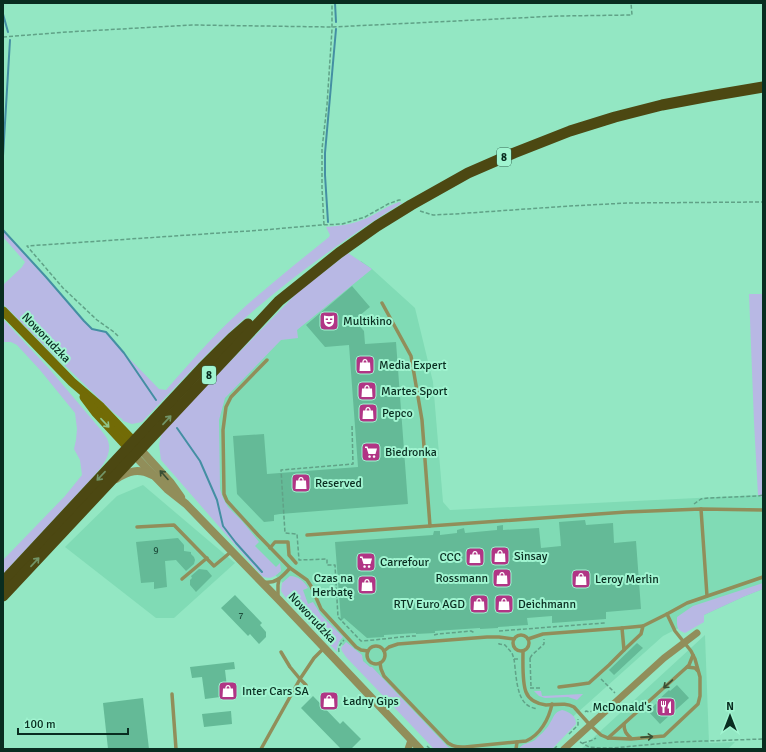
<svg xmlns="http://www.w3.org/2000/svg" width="766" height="752" viewBox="0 0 766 752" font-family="Signika,sans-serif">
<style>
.built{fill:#80dbb5}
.green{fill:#b8b8e4}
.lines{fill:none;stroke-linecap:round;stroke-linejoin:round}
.stream{stroke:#448fa3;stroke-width:2}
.building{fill:#64ba97}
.path{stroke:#60a287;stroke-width:1.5;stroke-dasharray:4 2;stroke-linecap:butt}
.service{stroke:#918e5a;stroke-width:3.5}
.minor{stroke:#918e5a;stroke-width:7}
.tertiary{stroke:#918e5a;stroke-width:8}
.secondary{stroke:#726b06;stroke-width:9}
.trunk{stroke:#4c4812;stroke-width:11}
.oneway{stroke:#729568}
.oneway2{stroke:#90c489}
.oneway3{stroke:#394f34}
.labels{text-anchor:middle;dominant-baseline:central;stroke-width:4;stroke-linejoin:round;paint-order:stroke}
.number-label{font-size:10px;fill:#20503e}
.shield{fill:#a0f4d0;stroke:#366955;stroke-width:1}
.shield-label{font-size:11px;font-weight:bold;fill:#092d20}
.poi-label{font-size:12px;fill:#092d20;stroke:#a0f4d0;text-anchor:start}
.street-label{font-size:12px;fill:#092d20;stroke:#a0f4d0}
</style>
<rect width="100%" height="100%" fill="#93e7c3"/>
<g class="built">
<polygon points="361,261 372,269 415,308 433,382 443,502 450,510 758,495 763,498 763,589 743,597 704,615 663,636 548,739 539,749 440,749 349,652 228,526 207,447 226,378"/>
<polygon points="143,485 235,563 174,618 156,618 65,547 117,496"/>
<polygon points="705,635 709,743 735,742 728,749 581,749"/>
</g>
<g class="green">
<path d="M399 202 402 203C352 234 304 268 259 306 217 341 180 383 142 422L132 424 123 421 122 419 114 413 57 358 3 304V285L22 267 25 262 3 237V231L92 329 106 332 124 353 159 389 166 390C188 365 210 339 235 316 265 288 297 263 329 237L330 235 326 227C340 226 354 224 367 218 378 213 387 206 399 202Z"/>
<path d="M348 253 372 269 297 330 298 338 281 340 225 398 219 420 220 489 223 498 228 507 242 521 259 542 255 546 276 567 280 563 281 571C274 577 273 579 263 577L161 460 159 445 162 431 297 293Z"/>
<polygon points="749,294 763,294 763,498 758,495 754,422"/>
<path d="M3 319 52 372 101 430C103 433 107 437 108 441 113 454 101 468 93 477L3 574V560L65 496 82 475 80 460 74 449 76 440 77 429 75 413 40 370 17 345 11 342H3Z"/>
<path d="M290 576C298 576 304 581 308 588L303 590 308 604 313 602 321 615 343 637C338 642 337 646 337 652L286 598 281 591 282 583Z"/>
<path d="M763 583V589L743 597 704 615V622L685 633C676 630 677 626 677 617L693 606Z"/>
<polygon points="346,642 362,655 363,661 370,667 372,667 448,747 452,749 434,749 346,657 342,651 341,648"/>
<polygon points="534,691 541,691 542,696 583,694 577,700 568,697 545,698 539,696"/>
<path d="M562 710C570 712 576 716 576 724L552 749H519C522 743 529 744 535 740 539 736 548 728 550 723 554 717 554 712 562 710Z"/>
</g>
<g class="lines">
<g class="stream">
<polyline points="335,3 336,22"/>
<polyline points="3,14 8,32"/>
<polyline points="3,156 10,40"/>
<polyline points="328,222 325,175 325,153 336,29"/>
<polyline points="3,230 46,277 84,321 92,329 106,332 124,353 156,400"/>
<polyline points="177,428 200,461 217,500 223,526 236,543 262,572"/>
</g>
</g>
<g class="building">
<polygon points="352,286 370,307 354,320 364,331 365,344 396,342 408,504 280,514 274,515 274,521 264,522 237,494 233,436 264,434 267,474 358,467 349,345 325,347 306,325"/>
<polygon points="585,520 586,525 613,523 614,543 636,541 641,609 606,612 606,619 552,623 552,616 527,618 528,625 498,627 498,628 480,629 480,628 435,631 435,633 416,634 416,633 384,635 384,637 367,638 344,618 341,621 335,542 433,535 434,531 440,531 440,535 457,533 457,530 464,528 465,533 497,530 497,526 503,525 503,530 539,528 541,548 561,546 559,522"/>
<polygon points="178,538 184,545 184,551 191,552 191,554 194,557 195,560 194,564 186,571 176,560 165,561 167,587 154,589 154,582 141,583 136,542"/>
<polygon points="199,569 207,570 212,576 196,592 190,585 190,580 192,578 191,576"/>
<polygon points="235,595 262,623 260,625 266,632 266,637 259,644 250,634 248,636 221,608"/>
<polygon points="637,643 643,648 614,675 609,670"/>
<polygon points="234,662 235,669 225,670 228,696 205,699 202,677 192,678 190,667"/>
<polygon points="677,685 689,698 660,724 648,711 657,703 656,702 669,690 670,691"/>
<polygon points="313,696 340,724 343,721 361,739 351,749 341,749 301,708"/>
<polygon points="143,698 149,749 108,749 103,703"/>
<polygon points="231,711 232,724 204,727 202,714"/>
</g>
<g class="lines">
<g class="path">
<polyline points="3,37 67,32 192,25 332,27 558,16 632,15 631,3"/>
<polyline points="420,211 433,215 454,214 570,206 627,203 763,202"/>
<polyline points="324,225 322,188 322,149 327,105 332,29 332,3"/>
<polyline points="118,336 114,332 97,320 63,288 27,246 263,230 321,225 342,224 365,217 388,204 399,200 401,200"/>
<path d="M352 426 353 464 281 470 285 533 297 534 299 560 327 559V565H335L338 617 361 641C379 640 396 637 413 636H416"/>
<polyline points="694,504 701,499 708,498 758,496 763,495"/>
<polyline points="499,631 604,623 605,623 606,624"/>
<polyline points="434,635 438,634 471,631 475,633"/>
<polyline points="499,643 499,644 505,645 512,653 514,659 518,659"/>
<path d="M339 652C338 647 340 644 344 640"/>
<polyline points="530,658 531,687"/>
<polyline points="530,658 532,655 544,644 544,639"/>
<path d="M514 659C516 672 516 695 526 704 529 707 534 708 537 709"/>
<polyline points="601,679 615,693"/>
<polyline points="530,688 542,688"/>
<polyline points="585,712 586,711 589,712 596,710"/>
<polyline points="569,734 578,725 578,719"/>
<polyline points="580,742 589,747 600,748 613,748 677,742 763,739"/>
<polyline points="583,743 593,740 596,738"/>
<polyline points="427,746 430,749"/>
<polyline points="554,749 558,745"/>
</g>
<g class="service">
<polyline points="382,303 411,356 422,420 430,526 626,512 701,509 763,510"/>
<polyline points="267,360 231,397 226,407 223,430 224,494 227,501 258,535 290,568"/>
<polyline points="701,509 707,596"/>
<polyline points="137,527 174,525 214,566 232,551"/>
<polyline points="307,535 430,526"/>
<polyline points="270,548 275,542 288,542 289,555 296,563"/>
<polyline points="182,579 207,558"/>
<path d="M264 582C276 584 283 576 290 568L307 580 311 586 321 609 356 647 361 650 368 651"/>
<polyline points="278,595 278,585 279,579"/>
<polyline points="622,628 643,626"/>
<circle cx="521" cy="643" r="8"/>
<polyline points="528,639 543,634 622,628 624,650 609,665 589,683 575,685 559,687"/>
<circle cx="376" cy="655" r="9"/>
<polyline points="624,650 641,634 643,626 667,614"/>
<polyline points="384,651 389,647 398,644 487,637 499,637 514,639"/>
<path d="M523 651C523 662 522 682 526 692 529 700 538 704 546 705 557 705 565 702 574 707L590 725 601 735 608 738 631 739 664 736 698 704 700 696V677L695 659 691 651 675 631 667 614 687 603 763 577"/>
<path d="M380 663 381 669 384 676 448 743C454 747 458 747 465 747L526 741C540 735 549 719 552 704"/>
<polyline points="687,667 695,668 698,671"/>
<polyline points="306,685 300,679 314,658 324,648"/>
<polyline points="172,694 176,749"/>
<path d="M624 724C624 731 626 734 631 738"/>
<polyline points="608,738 687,667 689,665 693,655"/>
<polyline points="261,749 300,679 290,667 281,652"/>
<polyline points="516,749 517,742"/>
</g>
<g class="minor">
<polyline points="408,749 411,740"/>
<polyline points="564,749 664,658 697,633"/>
</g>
<g class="tertiary">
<polyline points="140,449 171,483 181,497"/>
<polyline points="134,455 167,489 186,504 279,600 420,749"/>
<path d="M116 479C129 471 138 468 152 475"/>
</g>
<g class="secondary">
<polyline points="3,311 72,382 101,407 138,446"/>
<polyline points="84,397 96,413 132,452"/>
</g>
<g class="trunk">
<polyline points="3,582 202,368 232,338 248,324"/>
<polyline points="3,596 279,301 339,253 377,226 411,205 468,173 514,153 570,131 615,117 662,105 710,96 763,87"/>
</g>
</g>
<defs><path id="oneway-shaft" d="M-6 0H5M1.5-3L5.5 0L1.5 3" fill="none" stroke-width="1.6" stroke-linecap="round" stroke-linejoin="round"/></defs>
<g class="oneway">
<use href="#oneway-shaft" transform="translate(167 420) rotate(-47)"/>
<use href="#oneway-shaft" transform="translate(101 476) rotate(133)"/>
<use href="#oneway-shaft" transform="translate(35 562) rotate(-47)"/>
</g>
<use class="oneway2" href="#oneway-shaft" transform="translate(105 423) rotate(47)"/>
<g class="oneway3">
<use href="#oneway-shaft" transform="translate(164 475) rotate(-132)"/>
<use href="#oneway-shaft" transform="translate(668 684) rotate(138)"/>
<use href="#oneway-shaft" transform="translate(647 737) rotate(-4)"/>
</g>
<defs>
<symbol id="theatre-square" viewBox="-11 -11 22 22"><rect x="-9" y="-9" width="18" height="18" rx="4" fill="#b13585" stroke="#a0f4d0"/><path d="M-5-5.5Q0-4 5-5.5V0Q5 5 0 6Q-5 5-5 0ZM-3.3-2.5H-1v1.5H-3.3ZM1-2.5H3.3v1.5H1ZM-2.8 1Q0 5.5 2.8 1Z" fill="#fff"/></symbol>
<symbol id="shop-square" viewBox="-11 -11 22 22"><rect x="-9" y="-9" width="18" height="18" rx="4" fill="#b13585" stroke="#a0f4d0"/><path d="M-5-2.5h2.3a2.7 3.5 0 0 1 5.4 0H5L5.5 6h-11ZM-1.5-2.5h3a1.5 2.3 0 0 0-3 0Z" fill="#fff"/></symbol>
<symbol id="supermarket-square" viewBox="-11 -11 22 22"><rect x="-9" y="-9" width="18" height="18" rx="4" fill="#b13585" stroke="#a0f4d0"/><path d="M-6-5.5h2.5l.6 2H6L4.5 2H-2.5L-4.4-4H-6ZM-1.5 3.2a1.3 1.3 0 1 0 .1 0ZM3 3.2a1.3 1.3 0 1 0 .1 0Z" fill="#fff"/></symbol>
<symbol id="restaurant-square" viewBox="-11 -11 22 22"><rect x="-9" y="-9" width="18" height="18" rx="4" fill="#b13585" stroke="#a0f4d0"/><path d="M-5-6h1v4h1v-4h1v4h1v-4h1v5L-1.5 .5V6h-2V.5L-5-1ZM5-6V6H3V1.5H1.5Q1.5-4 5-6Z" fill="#fff"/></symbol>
</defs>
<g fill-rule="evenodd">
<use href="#theatre-square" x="318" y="310" width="22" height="22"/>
<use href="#shop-square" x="354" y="354" width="22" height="22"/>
<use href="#shop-square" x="356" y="380" width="22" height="22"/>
<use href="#shop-square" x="357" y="402" width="22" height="22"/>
<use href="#supermarket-square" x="360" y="441" width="22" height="22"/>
<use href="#shop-square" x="290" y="472" width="22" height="22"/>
<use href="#shop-square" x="489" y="545" width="22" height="22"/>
<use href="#shop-square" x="464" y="546" width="22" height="22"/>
<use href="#supermarket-square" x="355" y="551" width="22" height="22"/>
<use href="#shop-square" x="491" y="567" width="22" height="22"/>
<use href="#shop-square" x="570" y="568" width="22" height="22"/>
<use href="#shop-square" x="356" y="574" width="22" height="22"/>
<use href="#shop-square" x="468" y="593" width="22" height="22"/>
<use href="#shop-square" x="493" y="593" width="22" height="22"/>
<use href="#shop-square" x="217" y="680" width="22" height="22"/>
<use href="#shop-square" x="318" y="690" width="22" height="22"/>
<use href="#restaurant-square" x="655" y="696" width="22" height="22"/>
</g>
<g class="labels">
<g class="number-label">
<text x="156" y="551">9</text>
<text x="241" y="616">7</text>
</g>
<g class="shield">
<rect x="497" y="148" width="14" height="18" rx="3"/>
<rect x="202" y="366" width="14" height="18" rx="3"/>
</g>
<g class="shield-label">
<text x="504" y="157">8</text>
<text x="209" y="375">8</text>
</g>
<g class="poi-label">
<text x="343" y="321">Multikino</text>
<text x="379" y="365">Media Expert</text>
<text x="381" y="391">Martes Sport</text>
<text x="382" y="413">Pepco</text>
<text x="385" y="452">Biedronka</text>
<text x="315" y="483">Reserved</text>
<text x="514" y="556">Sinsay</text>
<text x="461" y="557" text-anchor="end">CCC</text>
<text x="380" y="562">Carrefour</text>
<text x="353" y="578" text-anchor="end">Czas na<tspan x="353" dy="14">Herbatę</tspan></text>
<text x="488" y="578" text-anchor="end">Rossmann</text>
<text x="595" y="579">Leroy Merlin</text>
<text x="465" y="604" text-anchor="end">RTV Euro AGD</text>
<text x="518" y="604">Deichmann</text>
<text x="242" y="691">Inter Cars SA</text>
<text x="343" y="701">Ładny Gips</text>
<text x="652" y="707" text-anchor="end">McDonald's</text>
</g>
<g class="street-label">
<text transform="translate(46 338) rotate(46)">Noworudzka</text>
<text transform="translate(312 618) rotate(47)">Noworudzka</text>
</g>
</g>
<rect width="766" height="752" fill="none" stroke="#092d20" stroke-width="8"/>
<g transform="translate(730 716)" stroke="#a0f4d0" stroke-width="3" paint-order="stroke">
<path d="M0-3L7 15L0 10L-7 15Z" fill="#092d20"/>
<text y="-6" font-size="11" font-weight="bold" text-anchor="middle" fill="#092d20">N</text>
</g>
<path d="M18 728v6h110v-6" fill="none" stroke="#092d20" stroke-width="2"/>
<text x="24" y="728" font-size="12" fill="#092d20" stroke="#a0f4d0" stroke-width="3" paint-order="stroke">100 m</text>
</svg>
